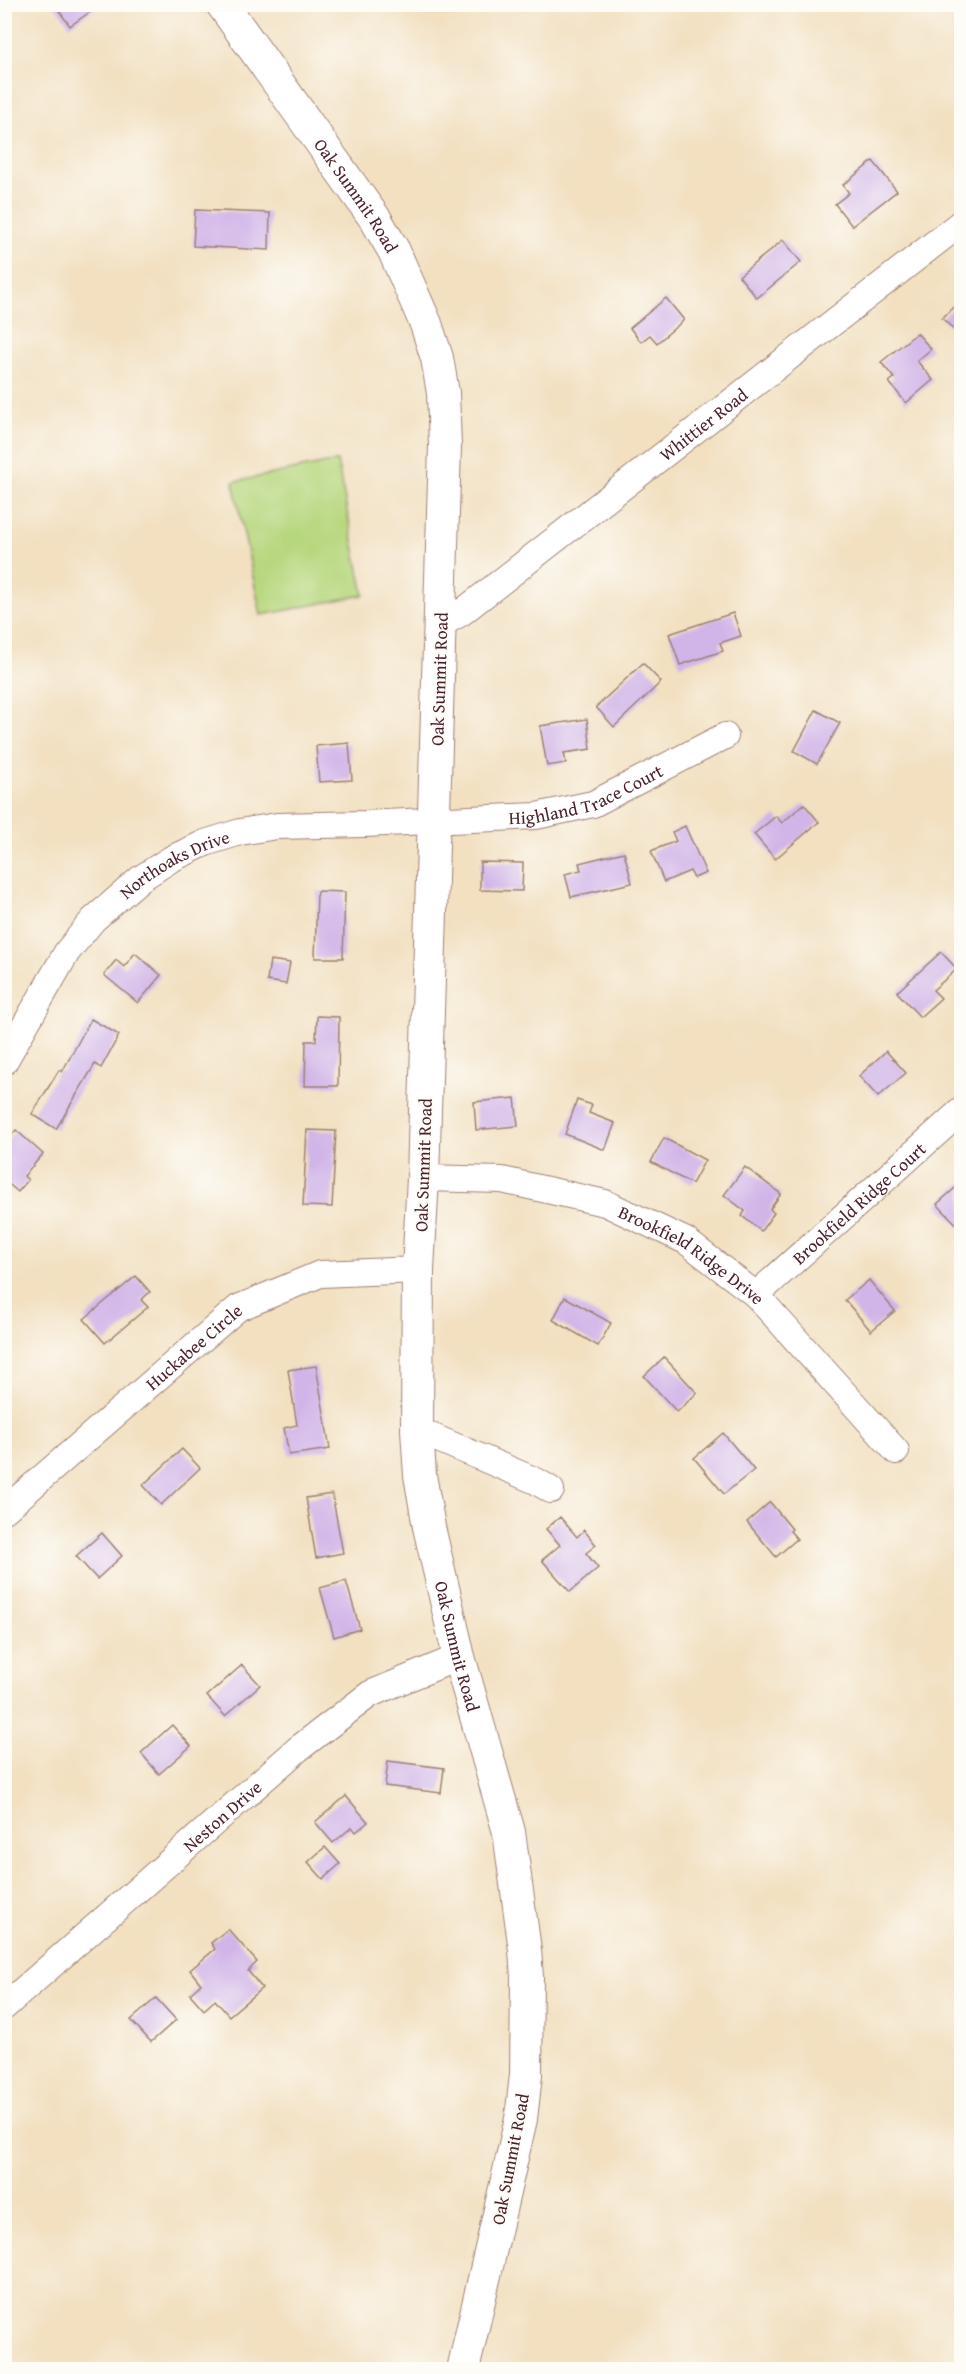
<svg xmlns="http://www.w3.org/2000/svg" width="966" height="2374" viewBox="0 0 966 2374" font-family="'Gentium Book Plus',serif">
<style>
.green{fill:#b7d77e;stroke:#807b54;stroke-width:1.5}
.building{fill:#d1b5e8}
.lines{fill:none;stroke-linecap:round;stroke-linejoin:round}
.minor-casing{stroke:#9e8076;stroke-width:28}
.major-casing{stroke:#9e8076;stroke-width:34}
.minor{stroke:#fff;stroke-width:26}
.major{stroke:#fff;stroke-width:32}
.labels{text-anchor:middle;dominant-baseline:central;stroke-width:4.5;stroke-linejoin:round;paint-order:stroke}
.street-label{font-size:18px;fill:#4a1f2b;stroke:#fdfcf7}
</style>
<rect width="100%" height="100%" fill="#fdfcf7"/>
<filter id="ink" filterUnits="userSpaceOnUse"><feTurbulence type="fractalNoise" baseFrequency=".0167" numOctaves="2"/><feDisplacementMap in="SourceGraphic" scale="12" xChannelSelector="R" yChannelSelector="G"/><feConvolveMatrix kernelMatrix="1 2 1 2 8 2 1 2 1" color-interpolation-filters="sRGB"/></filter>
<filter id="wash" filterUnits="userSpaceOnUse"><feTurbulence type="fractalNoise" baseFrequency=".008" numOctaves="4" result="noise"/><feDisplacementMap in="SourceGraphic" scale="24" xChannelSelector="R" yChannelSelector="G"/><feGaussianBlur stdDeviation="1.35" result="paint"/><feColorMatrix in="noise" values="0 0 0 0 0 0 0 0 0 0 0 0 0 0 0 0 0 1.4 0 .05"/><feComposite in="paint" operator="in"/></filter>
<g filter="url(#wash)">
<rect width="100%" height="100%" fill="#f2e0c1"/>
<polygon class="green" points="337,461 364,595 261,615 233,482"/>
<g id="blocks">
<g class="building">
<polygon points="54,4 101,4 70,26"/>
<polygon points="873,161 897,191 852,226 835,204 849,193 843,185"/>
<polygon points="195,210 270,213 269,250 193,246"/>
<polygon points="783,240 801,262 757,298 739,276"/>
<polygon points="666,298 684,320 657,343 650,335 641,342 630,328"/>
<polygon points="962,300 962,338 942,318"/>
<polygon points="917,333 931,349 917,361 933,380 906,403 889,382 894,378 881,362"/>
<polygon points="733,613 741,636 720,643 723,651 680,665 669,634"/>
<polygon points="643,663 661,682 614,727 596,707"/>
<polygon points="816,710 840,723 817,764 794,751"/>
<polygon points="587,719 591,749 564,753 566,763 547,766 540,726"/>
<polygon points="349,743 352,780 319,782 316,746"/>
<polygon points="804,804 819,822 775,859 754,834 776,816 782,823"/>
<polygon points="685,826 706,873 694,878 690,871 664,882 651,851 676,841 672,832"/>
<polygon points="624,852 632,883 571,897 565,874 581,870 579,863"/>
<polygon points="480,862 523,863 522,891 480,890"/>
<polygon points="317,891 345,892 343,958 315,958"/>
<polygon points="941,952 957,969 933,990 941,998 920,1017 897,992"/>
<polygon points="135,953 161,975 138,1003 104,975 116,960 124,967"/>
<polygon points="270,960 290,963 286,984 267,981"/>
<polygon points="317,1016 339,1017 338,1086 305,1086 306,1041 316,1041"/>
<polygon points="91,1019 119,1035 101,1068 95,1064 56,1129 32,1114 59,1070 62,1072"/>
<polygon points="886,1051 906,1073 878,1097 859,1076"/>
<polygon points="515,1098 518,1126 476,1130 474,1102"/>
<polygon points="577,1100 592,1105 589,1113 615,1123 605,1150 565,1134"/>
<polygon points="16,1130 43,1154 24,1176 28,1180 18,1192 4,1180 4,1144"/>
<polygon points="307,1130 336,1131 332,1207 303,1206"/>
<polygon points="664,1138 705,1160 692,1184 651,1162"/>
<polygon points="745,1167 781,1194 770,1209 774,1213 761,1231 742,1216 745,1211 724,1195"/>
<polygon points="962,1182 962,1230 937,1204"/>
<polygon points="136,1276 150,1292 141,1300 148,1307 105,1343 84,1319"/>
<polygon points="869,1280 895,1311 871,1331 845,1300"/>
<polygon points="565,1297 611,1323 598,1346 553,1320"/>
<polygon points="664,1357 697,1393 677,1412 644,1376"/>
<polygon points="316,1366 330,1449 289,1455 284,1428 297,1425 288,1370"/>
<polygon points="723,1433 754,1470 724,1494 694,1458"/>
<polygon points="182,1449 200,1468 161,1505 143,1485"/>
<polygon points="332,1494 343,1553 316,1558 306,1498"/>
<polygon points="770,1502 792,1529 790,1531 797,1539 776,1557 747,1522"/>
<polygon points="560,1517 577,1537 584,1530 596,1545 586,1553 598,1568 570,1592 542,1560 560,1545 546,1529"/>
<polygon points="102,1533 122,1556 97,1579 76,1556"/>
<polygon points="346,1581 360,1629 334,1637 320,1588"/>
<polygon points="242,1665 260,1685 225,1716 207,1696"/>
<polygon points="172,1725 191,1746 159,1774 141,1753"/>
<polygon points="388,1761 444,1768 441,1793 385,1786"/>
<polygon points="346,1796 368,1822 356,1832 352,1827 333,1843 315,1822"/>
<polygon points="325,1847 340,1864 323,1879 308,1862"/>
<polygon points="228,1929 257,1962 248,1971 262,1988 229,2016 215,2000 204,2010 190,1994 201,1984 190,1970 215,1949 211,1943"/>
<polygon points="156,1998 176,2020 151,2042 131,2020"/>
</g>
</g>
</g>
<g filter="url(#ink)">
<use href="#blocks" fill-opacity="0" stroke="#9e8076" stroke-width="1.5"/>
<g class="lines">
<defs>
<g id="minor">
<path id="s1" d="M441 624 461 613 962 222"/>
<path id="s2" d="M4 1062 67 952 93 920 140 879 171 859 205 843 240 832 277 826 364 824 536 816 593 804 725 736"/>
<path id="s3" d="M423 1178 502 1180 605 1203 686 1241 756 1295 896 1451"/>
<path id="s4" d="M756 1295 962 1110"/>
<polyline points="417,1430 536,1481 551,1490"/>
<path id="s5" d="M6 1509 238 1308 320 1274 418 1270"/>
<path id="s6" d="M4 2007 298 1749 370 1694 459 1657"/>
</g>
<g id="major">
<path id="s7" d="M222 4 376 220 394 251 426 324 437 358 443 393 445 446 423 1178 418 1270 417 1430 420 1475 429 1527 459 1657 509 1832 525 1950 527 1977 526 2075 521 2119 463 2370"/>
</g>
</defs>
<use href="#minor" class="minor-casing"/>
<use href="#major" class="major-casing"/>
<use href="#minor" class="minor"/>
<use href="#major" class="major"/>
</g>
</g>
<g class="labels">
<g class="street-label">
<text stroke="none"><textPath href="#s7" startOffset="234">Oak Summit Road</textPath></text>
<text stroke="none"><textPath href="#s1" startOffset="330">Whittier Road</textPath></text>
<text transform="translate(439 679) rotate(-88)">Oak Summit Road</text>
<text stroke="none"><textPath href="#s2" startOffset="692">Highland Trace Court</textPath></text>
<text stroke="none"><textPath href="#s2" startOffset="268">Northoaks Drive</textPath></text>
<text transform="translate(423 1165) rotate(-88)">Oak Summit Road</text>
<text stroke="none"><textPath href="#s4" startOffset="138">Brookfield Ridge Court</textPath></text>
<text stroke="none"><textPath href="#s3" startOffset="286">Brookfield Ridge Drive</textPath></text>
<text stroke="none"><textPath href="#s5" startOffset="248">Huckabee Circle</textPath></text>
<text stroke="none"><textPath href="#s7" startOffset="1710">Oak Summit Road</textPath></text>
<text stroke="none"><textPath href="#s6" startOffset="290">Neston Drive</textPath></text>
<text transform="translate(510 2159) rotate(-79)">Oak Summit Road</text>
</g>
</g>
<rect width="966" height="2374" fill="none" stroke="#fdfcf7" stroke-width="24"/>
</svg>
